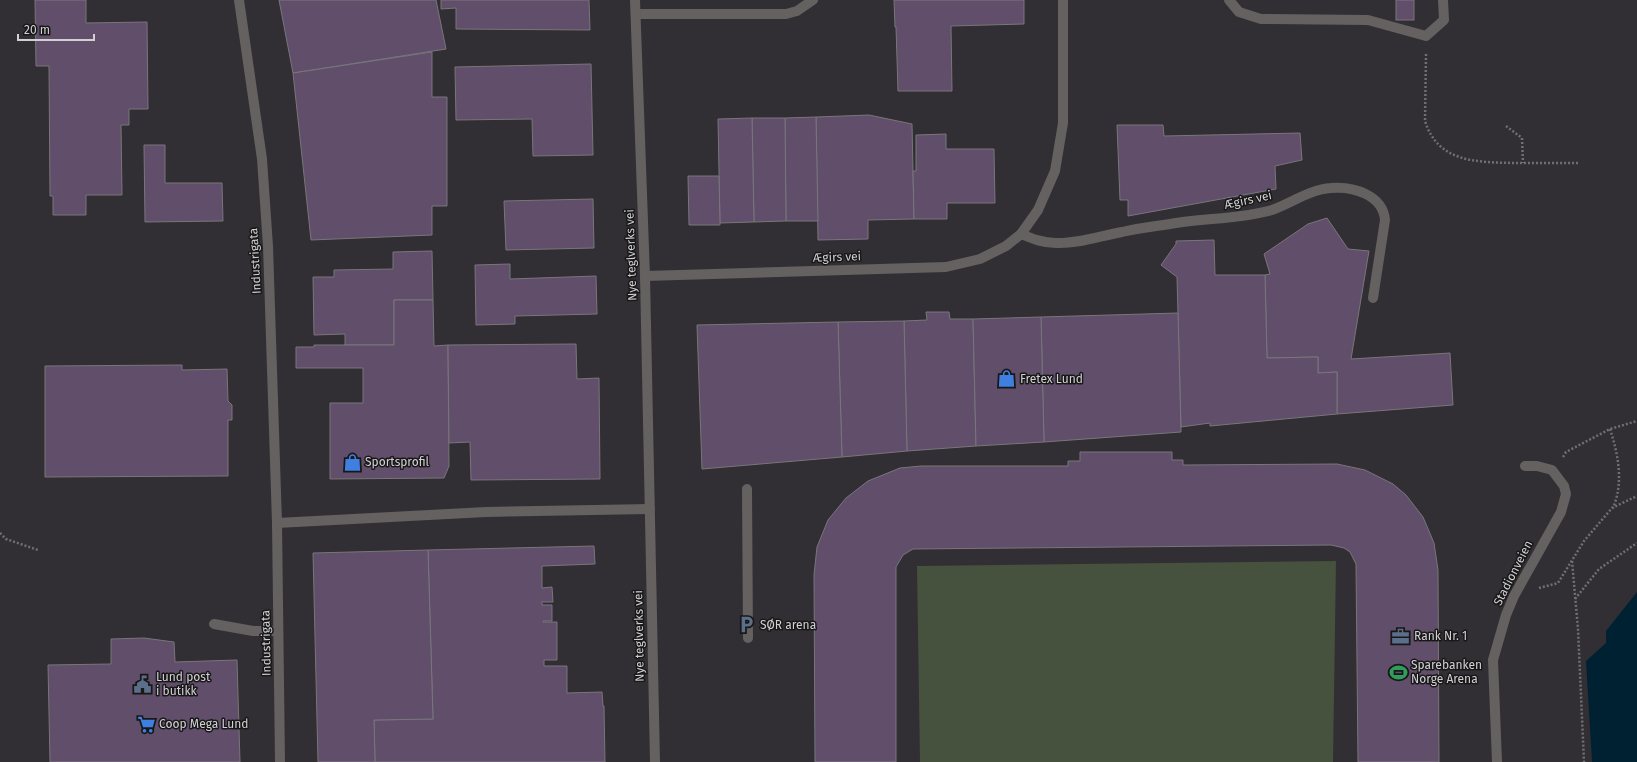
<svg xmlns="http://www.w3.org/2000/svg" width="1637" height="762" viewBox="0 0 1637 762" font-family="'Fira Sans',sans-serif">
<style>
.green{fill:#46513e}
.water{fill:#002131}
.building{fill:#604e6a;stroke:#79767b}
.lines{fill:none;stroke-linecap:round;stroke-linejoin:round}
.path{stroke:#716f72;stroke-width:2.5;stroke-dasharray:2 2;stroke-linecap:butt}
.service{stroke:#646160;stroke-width:10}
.minor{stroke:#646160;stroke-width:10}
.labels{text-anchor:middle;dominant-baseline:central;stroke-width:3;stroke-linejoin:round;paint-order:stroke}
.street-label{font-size:12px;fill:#d2d0d3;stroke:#191819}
.poi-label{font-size:12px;fill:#d2d0d3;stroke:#191819;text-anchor:start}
</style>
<rect width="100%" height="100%" fill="#312f33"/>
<polygon class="green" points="1336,561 1333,762 920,762 917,566"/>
<polygon class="water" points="1637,592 1637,762 1592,762 1586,661 1606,643 1606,631"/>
<g class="building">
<polygon points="35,0 86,0 86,23 147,22 148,109 129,109 129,125 121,125 122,195 86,195 86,215 53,215 53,196 50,196 49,66 36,66"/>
<polygon points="279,0 436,0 446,49 293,73"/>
<polygon points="441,0 589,0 590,30 456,29 456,8 441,9"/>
<polygon points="894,0 1024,0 1024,24 951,26 952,91 898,91 896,27 895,27"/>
<rect x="1396" y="0" width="18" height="20"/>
<polygon points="432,52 432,97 447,97 447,206 432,206 432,235 311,240 293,73"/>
<polygon points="591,64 593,155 533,156 532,119 456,120 455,67"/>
<polygon points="869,115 912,124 914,219 868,220 868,239 818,240 816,117"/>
<polygon points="816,117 818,221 786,221 785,118"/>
<polygon points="752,118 785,118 786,221 754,222"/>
<polygon points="752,118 754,222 720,223 718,119"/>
<polygon points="1117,125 1163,125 1164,136 1300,133 1302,160 1275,166 1276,189 1128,216 1128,200 1120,200"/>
<polygon points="946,134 946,149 994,149 995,203 947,203 947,219 914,219 913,171 916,171 916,135"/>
<polygon points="144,145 165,145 165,183 222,183 223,221 145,222"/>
<polygon points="688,176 719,176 720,225 689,225"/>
<polygon points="593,199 594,248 506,250 504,201"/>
<polygon points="1327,218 1348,249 1369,251 1351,359 1450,353 1453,405 1337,414 1337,372 1318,373 1318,357 1267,358 1265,275 1270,274 1264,254 1308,224"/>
<polygon points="1214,240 1215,275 1265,275 1267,358 1318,357 1318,373 1337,372 1337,414 1210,426 1210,423 1181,427 1177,277 1161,265 1176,244 1176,241"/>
<polygon points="432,251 433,300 394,300 394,345 345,345 345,334 314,335 313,277 334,277 334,270 393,269 393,252"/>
<polygon points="510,264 510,279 596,276 597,314 515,316 515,324 476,325 475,265"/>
<polygon points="394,300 433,300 434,346 448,345 449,466 444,478 330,479 330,403 363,403 363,368 296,368 296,347 314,347 314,345 394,345"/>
<polygon points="926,312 949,312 950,319 973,319 976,446 907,451 904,321 927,320"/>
<polygon points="1178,313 1181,432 1044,442 1041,317"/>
<polygon points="1041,317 1044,442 976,446 973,319"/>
<polygon points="904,321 907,451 842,457 838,322"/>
<polygon points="838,322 842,457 702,469 697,325"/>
<polygon points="576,344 577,379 599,378 600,479 471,480 470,442 449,443 448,345"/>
<polygon points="182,365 182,370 227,369 228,401 232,405 232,420 228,420 228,476 45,477 45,366"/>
<polygon points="1080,452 1172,452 1172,460 1183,460 1183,465 1337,464 1365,470 1393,484 1406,495 1423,517 1434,543 1438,570 1439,762 1358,762 1356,564 1350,552 1344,548 1331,545 913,549 903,555 896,567 896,762 815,762 814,575 817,547 828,520 846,498 868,481 900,468 921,466 1068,466 1068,461 1080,461"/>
<polygon points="594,546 595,564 542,566 542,588 552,587 553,602 542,602 542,605 552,605 552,621 543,621 543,622 557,622 557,660 544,660 544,666 567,666 567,693 602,692 603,706 604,706 605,762 375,762 374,720 433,719 428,550"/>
<polygon points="428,550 433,719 374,720 375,762 318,762 313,553"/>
<polygon points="144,638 174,642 175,662 237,660 240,762 50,762 48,665 111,664 111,639"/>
</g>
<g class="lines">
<g class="path">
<path d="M1426 54 1425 121C1438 163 1477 162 1514 163 1535 163 1557 163 1578 163"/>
<polyline points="1506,126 1522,138 1523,163"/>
<path d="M1610 429C1618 454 1624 482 1613 508"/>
<polyline points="1563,457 1566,452 1610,429 1637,421"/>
<polyline points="0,533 6,539 38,550"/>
<polyline points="1572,561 1578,629 1584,762"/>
<polyline points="1539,588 1558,583 1584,541 1612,508 1637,496"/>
<polyline points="1575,599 1599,569 1637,543"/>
</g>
<g class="service">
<polyline points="1229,0 1239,12 1261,19 1368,20 1426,36 1444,20 1443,0"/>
<polyline points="636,14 786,14 797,11 813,0"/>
<path d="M1021 234C1033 239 1043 243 1056 243 1078 244 1100 236 1122 232 1139 228 1158 226 1176 223 1207 218 1241 219 1272 210 1291 203 1311 189 1331 188 1353 186 1383 195 1385 220L1373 298"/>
<polyline points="747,489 748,638"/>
<polyline points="277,523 486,512 650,509"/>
<polyline points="214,624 253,631 278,631"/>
<polyline points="1497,762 1493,660 1506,615 1514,596 1561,512 1566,494 1564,486 1552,470 1537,466 1525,466"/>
</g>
<g class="minor">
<polyline points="239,0 262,159 268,246 277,523 280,762"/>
<polyline points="635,0 645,276 655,762"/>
<polyline points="645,276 946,267 980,259 1006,246 1021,234 1038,210 1055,171 1063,123 1063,0"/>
</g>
</g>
<defs>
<symbol id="shop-bare" viewBox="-9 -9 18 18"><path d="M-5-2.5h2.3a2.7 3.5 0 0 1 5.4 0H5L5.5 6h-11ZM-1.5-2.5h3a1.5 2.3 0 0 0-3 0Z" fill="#3f7fe0" stroke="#191819" stroke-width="2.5" paint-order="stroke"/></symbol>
<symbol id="parking-bare" viewBox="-9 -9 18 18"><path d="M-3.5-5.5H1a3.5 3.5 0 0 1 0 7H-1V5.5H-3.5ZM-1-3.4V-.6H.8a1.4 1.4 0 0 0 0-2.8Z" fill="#5c6f8a" stroke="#191819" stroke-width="2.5" paint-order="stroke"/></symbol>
<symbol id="office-bare" viewBox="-9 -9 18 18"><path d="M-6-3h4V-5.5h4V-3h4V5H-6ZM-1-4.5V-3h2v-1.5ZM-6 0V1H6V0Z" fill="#5c6f8a" stroke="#191819" stroke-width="2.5" paint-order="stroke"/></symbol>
<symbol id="stadium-bare" viewBox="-9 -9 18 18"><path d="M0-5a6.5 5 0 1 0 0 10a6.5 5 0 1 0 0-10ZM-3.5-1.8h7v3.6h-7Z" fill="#2e9e5b" stroke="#191819" stroke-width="2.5" paint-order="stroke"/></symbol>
<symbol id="civic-bare" viewBox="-9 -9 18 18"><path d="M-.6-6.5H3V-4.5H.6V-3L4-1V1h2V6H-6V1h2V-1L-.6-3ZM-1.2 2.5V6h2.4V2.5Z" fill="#5c6f8a" stroke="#191819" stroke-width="2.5" paint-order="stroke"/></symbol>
<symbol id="supermarket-bare" viewBox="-9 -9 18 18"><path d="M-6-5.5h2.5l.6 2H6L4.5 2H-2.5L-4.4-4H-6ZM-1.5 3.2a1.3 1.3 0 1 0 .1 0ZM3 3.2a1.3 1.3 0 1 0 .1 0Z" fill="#3f7fe0" stroke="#191819" stroke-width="2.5" paint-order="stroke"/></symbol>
</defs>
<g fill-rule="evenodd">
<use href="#shop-bare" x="994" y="366" width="25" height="25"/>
<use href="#shop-bare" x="340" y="450" width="25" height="25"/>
<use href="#parking-bare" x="734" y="612" width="25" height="25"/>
<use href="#office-bare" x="1388" y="624" width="25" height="25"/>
<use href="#stadium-bare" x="1386" y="660" width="25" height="25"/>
<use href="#civic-bare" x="130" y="672" width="25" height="25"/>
<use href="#supermarket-bare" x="134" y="712" width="25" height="25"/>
</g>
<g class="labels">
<g class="street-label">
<text transform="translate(1248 200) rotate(-12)">Ægirs vei</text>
<text transform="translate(631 255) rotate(-92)">Nye teglverks vei</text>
<text transform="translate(837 257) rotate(-2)">Ægirs vei</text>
<text transform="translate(255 261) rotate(-93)">Industrigata</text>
<text transform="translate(1513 573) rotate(-63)">Stadionveien</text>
<text transform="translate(639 636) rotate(-91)">Nye teglverks vei</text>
<text transform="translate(266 643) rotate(-91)">Industrigata</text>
</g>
<g class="poi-label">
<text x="1020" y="379">Fretex Lund</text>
<text x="365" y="462">Sportsprofil</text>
<text x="760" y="625">SØR arena</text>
<text x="1414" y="636">Rank Nr. 1</text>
<text x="1411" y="665">Sparebanken<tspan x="1411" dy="14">Norge Arena</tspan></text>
<text x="156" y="677">Lund post<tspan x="156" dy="14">i butikk</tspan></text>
<text x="159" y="724">Coop Mega Lund</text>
</g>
</g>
<path d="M18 34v6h76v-6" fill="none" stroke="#d2d0d3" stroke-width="2"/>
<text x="24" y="34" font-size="12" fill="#d2d0d3" stroke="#191819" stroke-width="3" paint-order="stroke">20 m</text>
</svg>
